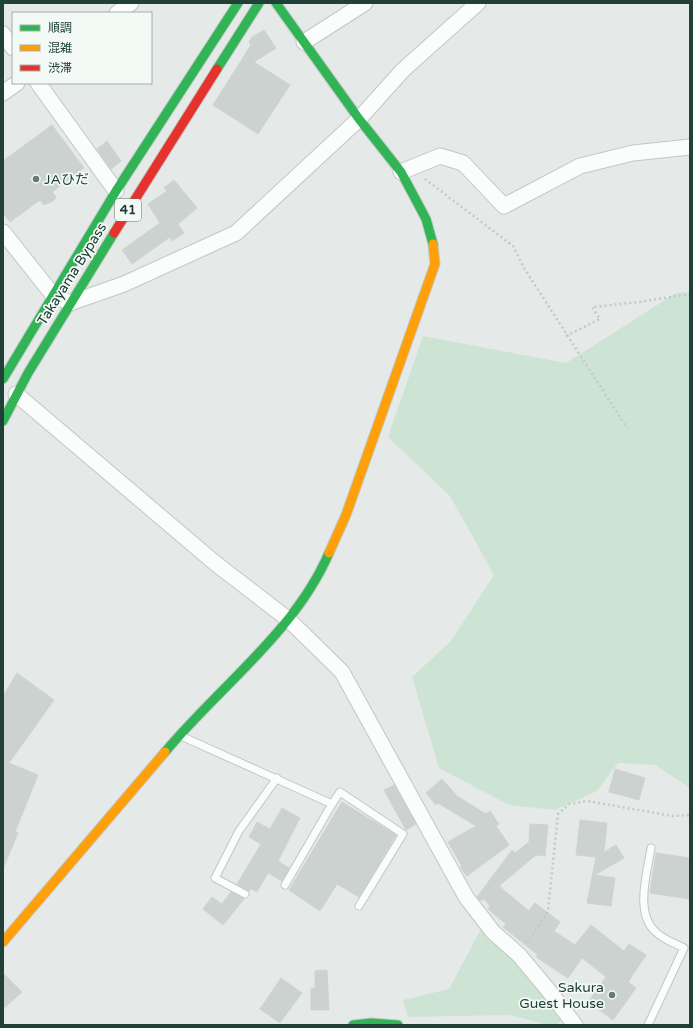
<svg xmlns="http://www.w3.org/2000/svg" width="693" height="1028" viewBox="0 0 693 1028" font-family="'Varela Round','Noto Sans JP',sans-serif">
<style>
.green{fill:#cde4d4}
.building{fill:#ccd2d0;stroke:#ced4d1}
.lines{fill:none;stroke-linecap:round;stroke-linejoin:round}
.lane-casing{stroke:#c2c7c5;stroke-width:9}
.street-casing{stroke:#c2c7c5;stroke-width:17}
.fast-casing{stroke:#c0c8c5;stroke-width:11}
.slow-casing{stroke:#c0c8c5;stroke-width:11}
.jam-casing{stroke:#c0c8c5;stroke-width:11}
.path{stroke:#c1cac8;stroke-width:2.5;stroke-dasharray:2 3;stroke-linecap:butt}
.lane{stroke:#fbfcfc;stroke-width:7}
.street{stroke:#fbfcfc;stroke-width:15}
.fast{stroke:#30b455;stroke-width:9}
.slow{stroke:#ff9f0a;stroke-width:9}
.jam{stroke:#e5322d;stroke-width:9}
.poi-dot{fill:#657c76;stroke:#f3faf6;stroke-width:1.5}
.labels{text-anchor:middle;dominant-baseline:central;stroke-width:3.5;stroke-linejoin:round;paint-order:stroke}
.shield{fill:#f3faf6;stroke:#5f7871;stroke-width:1}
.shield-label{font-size:13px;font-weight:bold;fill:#204038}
.poi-label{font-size:14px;fill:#204038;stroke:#f3faf6;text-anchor:start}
.street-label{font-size:14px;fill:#204038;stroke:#f3faf6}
</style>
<rect width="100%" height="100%" fill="#e5eae8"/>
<g class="green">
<polygon points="690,292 690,788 655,765 618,763 597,791 555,810 509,805 439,768 412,677 451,641 494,575 450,496 388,437 423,336 566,363 676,293"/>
<polygon points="481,929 518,963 563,1019 556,1025 548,1025 510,1015 408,1017 403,1000 449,989"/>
</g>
<g class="building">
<polygon points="264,30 276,48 254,62 290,85 258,134 213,105 251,45 249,42 252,37"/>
<polygon points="52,125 84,168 52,192 56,197 53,201 44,205 40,200 10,222 3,213 3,161"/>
<polygon points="107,141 121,161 111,169 97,149"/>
<polygon points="174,180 197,208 178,224 184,233 172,241 170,237 132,264 122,250 160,223 148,204 167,191 164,188"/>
<polygon points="17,673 54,700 9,763 38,775 15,832 18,833 3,869 3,696"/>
<polygon points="615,769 645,778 639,800 609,792"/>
<polygon points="442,779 457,796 486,814 490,811 499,824 496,826 509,845 467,876 460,867 462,866 448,842 476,826 438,803 436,805 426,793"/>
<polygon points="394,785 416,824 406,830 384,790"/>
<polygon points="342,802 396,835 359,897 337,884 320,911 289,890"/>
<polygon points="282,808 300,818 278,861 289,868 282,881 268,873 257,892 251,889 249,891 237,884 261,844 249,837 257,822 270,829"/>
<polygon points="580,820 607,823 604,852 616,845 624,858 595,875 615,878 611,906 587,903 596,857 576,855"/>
<polygon points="530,824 548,825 545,856 536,855 499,886 529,911 535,903 560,922 554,931 575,945 591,925 624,951 629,944 646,955 628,982 636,988 613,1020 588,1002 606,977 582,958 568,978 536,957 538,955 503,927 506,924 488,909 490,907 487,902 483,899 481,901 477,897 512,850 515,853 529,842"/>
<polygon points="656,853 690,858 690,899 650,893"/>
<polygon points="231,892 244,899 223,925 203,909 212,897 222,904"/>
<polygon points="327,970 329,1010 311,1010 311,988 315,988 315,971"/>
<polygon points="3,973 22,992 3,1009"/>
<polygon points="281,978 302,993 280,1023 260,1009"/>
</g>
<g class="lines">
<defs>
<g id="lane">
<polyline points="181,736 332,804 285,885"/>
<polyline points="332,804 340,792 403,834 359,906"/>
<polyline points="245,894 215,878 239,831 277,778"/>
<path d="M648 1025 684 948C675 943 664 940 657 933 634 915 647 873 651 848"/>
</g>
<g id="street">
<polyline points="117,13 131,3"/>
<polyline points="3,34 13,48"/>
<polyline points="304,42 365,3"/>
<polyline points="38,83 116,191"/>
<polyline points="3,93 17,83"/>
<polyline points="401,172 440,156 463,163 504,206 580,166 633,153 690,147"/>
<polyline points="3,232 53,295 70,303 124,284 236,233 359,119 403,70 478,3"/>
<polyline points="16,394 215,563 289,620 342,672 466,897 493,932 519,955 549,991 575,1025"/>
</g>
<g id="fast">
<polyline points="276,3 359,119 401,172 426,219 433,244"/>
<polyline points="217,69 259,3"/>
<polyline points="3,379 116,191 238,3"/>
<polyline points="3,421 28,373 114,233"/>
<path d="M165 752C219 687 295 632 329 553"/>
<polyline points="353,1025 371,1023 398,1025"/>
</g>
<g id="slow">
<polyline points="329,553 346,515 435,264 433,244"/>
<polyline points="3,942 165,752"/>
</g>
<polyline id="jam" points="114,233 217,69"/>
</defs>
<use href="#lane" class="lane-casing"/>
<use href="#street" class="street-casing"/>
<use href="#fast" class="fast-casing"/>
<use href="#slow" class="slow-casing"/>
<use href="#jam" class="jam-casing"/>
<g class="path">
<polyline points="425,179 513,246 524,268 627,428"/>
<polyline points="566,336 600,319 592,307 639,302 690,294"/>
<polyline points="527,943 548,911 558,814 569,804 587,801 673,816 690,815"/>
</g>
<use href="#lane" class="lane"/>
<use href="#street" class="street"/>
<use href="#fast" class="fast"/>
<use href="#slow" class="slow"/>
<use href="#jam" class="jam"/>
</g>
<g class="poi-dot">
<circle cx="36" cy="179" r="4"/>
<circle cx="612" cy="995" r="4"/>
</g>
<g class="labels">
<rect class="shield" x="115" y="199" width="26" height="22" rx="3"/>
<g class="shield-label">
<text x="128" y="210">41</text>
</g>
<g class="poi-label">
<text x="44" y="179">JAひだ</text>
<text x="604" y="987" text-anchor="end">Sakura<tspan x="604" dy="16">Guest House</tspan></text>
</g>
<g class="street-label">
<text transform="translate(72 274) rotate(-58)">Takayama Bypass</text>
</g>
</g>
<rect width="693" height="1028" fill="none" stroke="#204038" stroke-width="8"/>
<rect x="12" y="12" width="140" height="72" fill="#f3faf6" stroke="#9fb0aa"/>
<rect x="20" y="25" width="20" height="6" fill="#30b455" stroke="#9fb0aa"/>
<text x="48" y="32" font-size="12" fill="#204038">順調</text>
<rect x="20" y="45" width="20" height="6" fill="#ff9f0a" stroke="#9fb0aa"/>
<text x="48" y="52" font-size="12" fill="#204038">混雑</text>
<rect x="20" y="65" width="20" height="6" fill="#e5322d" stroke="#9fb0aa"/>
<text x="48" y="72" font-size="12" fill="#204038">渋滞</text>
</svg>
